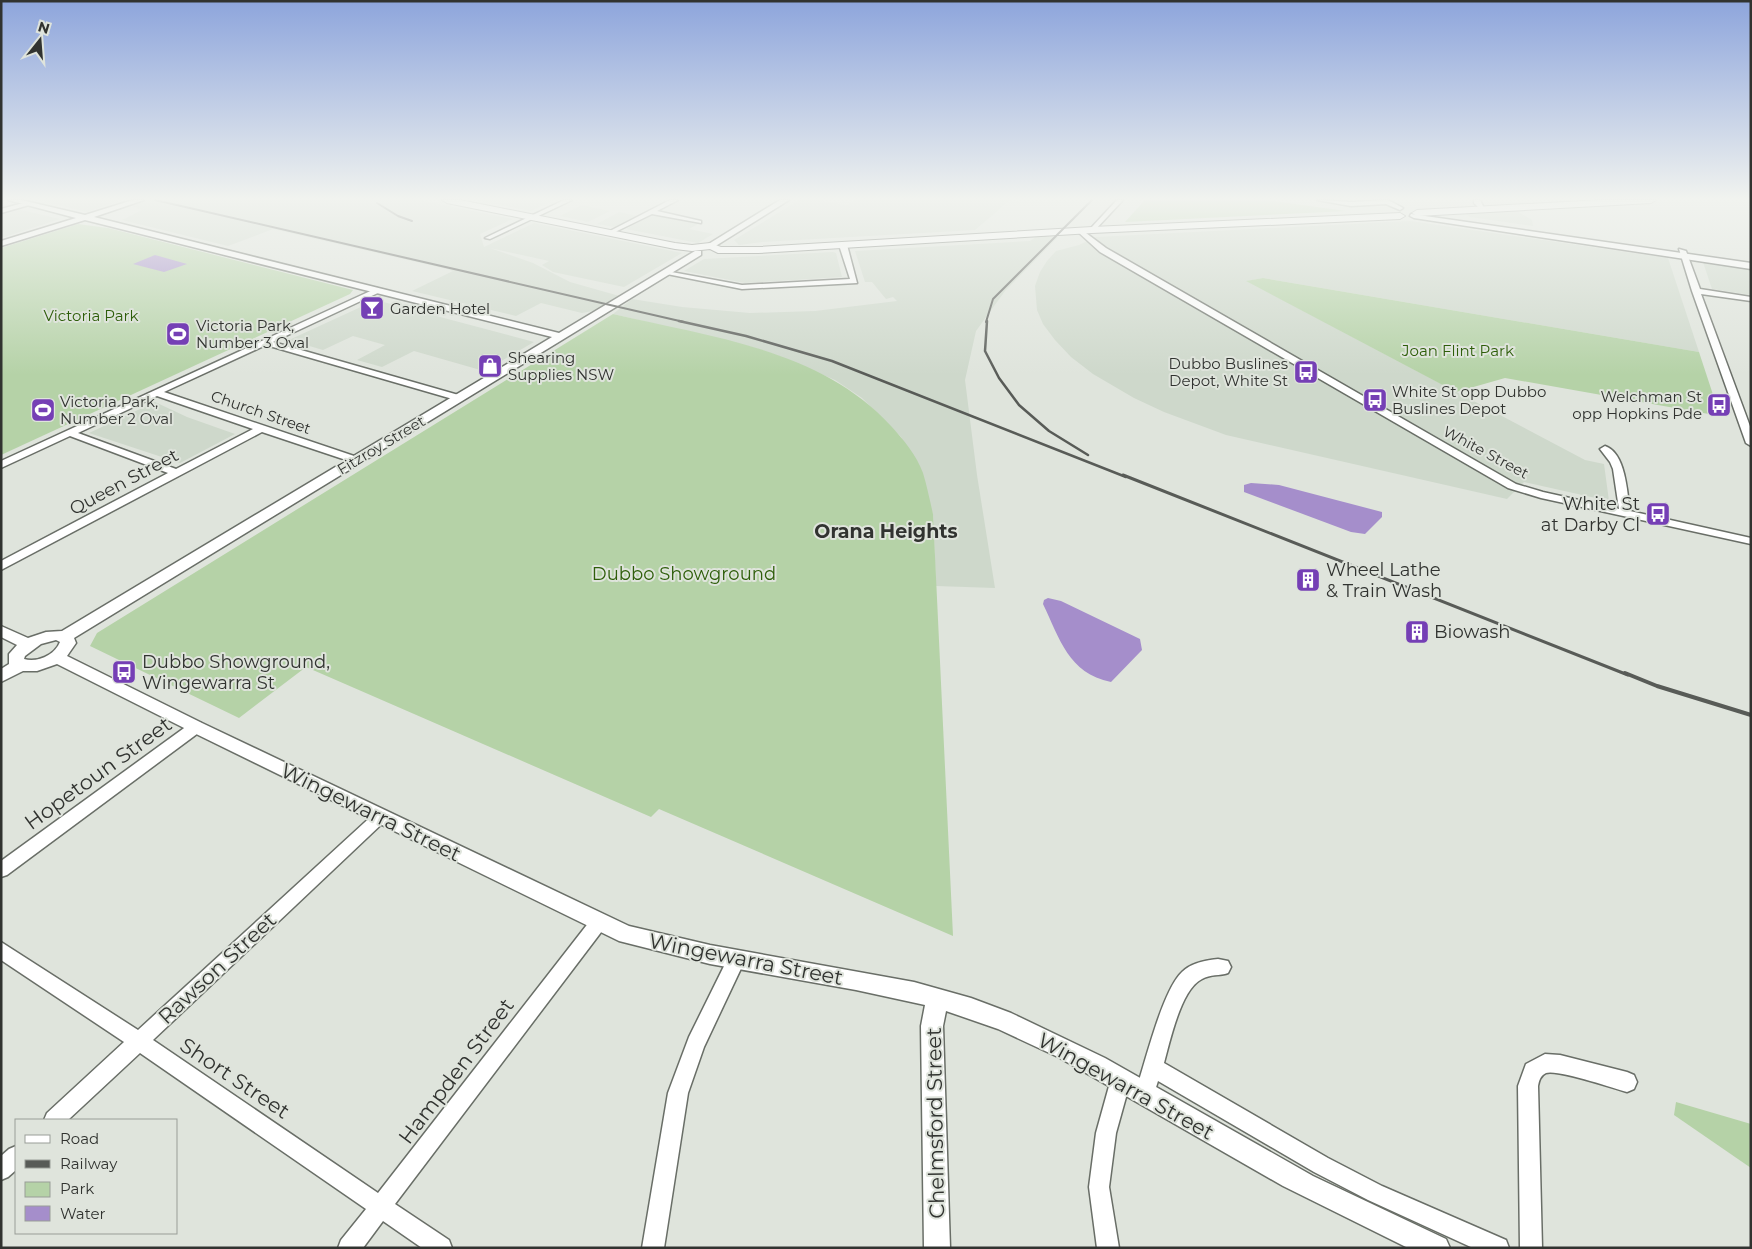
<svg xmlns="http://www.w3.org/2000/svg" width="1752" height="1249" viewBox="0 0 1752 1249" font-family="Montserrat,sans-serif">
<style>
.built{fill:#ced8cb}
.green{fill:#b5d2a7}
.water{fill:#a58ecb}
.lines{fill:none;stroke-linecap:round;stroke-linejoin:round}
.minor-casing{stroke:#696e67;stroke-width:3}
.tertiary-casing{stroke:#696e67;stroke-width:3}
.primary-casing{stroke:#696e67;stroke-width:2}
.minor{fill:#fff;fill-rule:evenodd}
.tertiary{fill:#fff;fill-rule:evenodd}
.primary{fill:#fff;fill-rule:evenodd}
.rail-far3{stroke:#585b57;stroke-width:2}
.rail-far2{stroke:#585b57;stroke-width:2.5}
.rail-far1{stroke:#585b57;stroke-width:3}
.rail{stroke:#585b57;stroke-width:4}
.labels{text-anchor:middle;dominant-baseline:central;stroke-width:4;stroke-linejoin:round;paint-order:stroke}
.far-poi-label{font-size:15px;fill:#313330;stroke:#dfe4dc;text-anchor:start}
.far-park-label{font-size:15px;fill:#2e5e0a;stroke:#dfe4dc}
.far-street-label{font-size:15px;fill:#313330;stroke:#dfe4dc}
.street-label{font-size:18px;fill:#313330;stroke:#dfe4dc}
.poi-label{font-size:18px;fill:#313330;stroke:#dfe4dc;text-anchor:start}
.park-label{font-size:18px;fill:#2e5e0a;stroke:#dfe4dc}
.neighbourhood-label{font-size:19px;font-weight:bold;fill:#313330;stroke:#dfe4dc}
.near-street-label{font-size:21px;fill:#313330;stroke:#dfe4dc}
</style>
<rect width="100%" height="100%" fill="#dfe4dc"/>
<g class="built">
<polygon points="38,200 114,200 119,201 87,212"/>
<polygon points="147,200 419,200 513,219 480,234 484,247 534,223 682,253 624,287 553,272 542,265 549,261 490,248 533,263 570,282 623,297 603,309 582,313 541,303 516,316 412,291 453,271 447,269 273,229 228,246 122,220 142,210 132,206"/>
<polygon points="476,200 554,200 531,211"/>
<polygon points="799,200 816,200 847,205 855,200 1010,200 975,230 762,242 739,245 734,240"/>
<polygon points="582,205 610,211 588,222 560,216"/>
<polygon points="17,209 60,219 1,238 1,214"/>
<polygon points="1517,211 1532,220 1533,226 1470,217 1465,213"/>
<polygon points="619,212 637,216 615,227 597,224"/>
<polygon points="652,215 698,224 689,229 713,234 698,243 626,229"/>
<polygon points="1410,221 1668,258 1699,352 1263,278 1247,281 1585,460 1604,464 1609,501 1524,482 1507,499 1226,435 1164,412 1134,398 1093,374 1071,357 1055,340 1043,324 1037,310 1035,286 1040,272 1047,261 1056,251 1079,245 1096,237"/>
<polygon points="1037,236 1058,237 1005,291 976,331 965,380 977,475 995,588 936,586 933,514 901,437 862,398 835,380 779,356 752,347 613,314 632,299 682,307 750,313 815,311 897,301 893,297 886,299 872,282 865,282 855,251 1030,241"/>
<polygon points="833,252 836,253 842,277 745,283 684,271 704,259"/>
<polygon points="1703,262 1751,269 1751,295 1712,289"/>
<polygon points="376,300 534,342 484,371 414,351 382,367 357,360 385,345 353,336 323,350 289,340"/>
<polygon points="155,402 187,417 235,434 180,463 89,433"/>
</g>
<g class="green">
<polygon points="1145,200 1267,200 1346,211 1125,222"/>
<polygon points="78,224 108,228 353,290 350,294 1,455 1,248"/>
<polygon points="1263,278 1699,352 1720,416 1505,378 1456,392 1246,281"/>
<path d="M613 314C710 337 821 349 891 426 903 439 917 456 923 473 927 486 930 501 933 514L953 936 659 809 651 817 306 667 239 718 90 646 97 633Z"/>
<polygon points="1676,1102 1751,1124 1751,1168 1674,1115"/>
</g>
<g class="water">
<polygon points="155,255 187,264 164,272 133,264"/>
<polygon points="1251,483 1279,485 1382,512 1382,517 1365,534 1351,532 1244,492 1244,485"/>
<path d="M1048 598 1061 601 1140 639 1142 650 1111 682C1068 673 1060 639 1043 604L1044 600Z"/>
</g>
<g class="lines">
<defs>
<g id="minor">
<polygon points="564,200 572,200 490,239 485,238"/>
<polygon points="670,200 678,200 657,211 701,221 701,223 652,214 613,233 608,232"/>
<polygon points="1117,200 1123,200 1094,231 1090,231 1090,229"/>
<polygon points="1317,200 1351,202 1388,200 1403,208 1400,210 1386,204 1351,206"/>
<polygon points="1474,200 1480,200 1485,210 1481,210 1474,203"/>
<polygon points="27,202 30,204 29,205 1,213 1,209"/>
<path d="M1078 230H1082L1106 248 1516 484 1543 492 1619 509 1613 469 1610 462 1600 449 1605 446C1626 453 1627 493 1630 511L1751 538V544L1541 498 1508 488 1100 252 1078 232Z"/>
<polygon points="843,243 847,245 857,283 742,289 662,273 666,271 742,285 850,279 839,245"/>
<polygon points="1679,249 1686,251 1700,289 1751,297 1751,301 1701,294 1751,429 1751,446 1746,443 1692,291"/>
<path d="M377 288 381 290 380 292 273 342 462 396V400H456L266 345 164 392 360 458V462H352L262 432 1 570V561L168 473 70 436 1 468V461ZM157 396 253 429 176 469 78 433Z"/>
<polygon points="196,722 201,723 203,727 201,731 7,875 1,877 1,861 191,723"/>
<polygon points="381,810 386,812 389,816 386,820 153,1040 378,1193 593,917 599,914 605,917 607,922 605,927 395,1204 449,1240 452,1248 422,1248 383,1221 363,1248 338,1248 341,1240 366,1209 140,1053 68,1120 44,1120 47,1113 124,1042 1,960 1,942 138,1030 376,812"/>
<polygon points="736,952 742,954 745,960 704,1047 688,1093 664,1248 642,1248 668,1093 689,1037 730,954"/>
<path d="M1218 959 1228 961 1231 967 1228 973C1220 976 1210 974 1202 979 1181 989 1170 1041 1164 1063L1328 1158 1382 1186 1506 1240 1509 1248H1473L1368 1200 1314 1172 1158 1081 1152 1100 1145 1103 1138 1100 1135 1093C1145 1064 1162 991 1182 972 1191 963 1206 960 1218 959Z"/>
<path d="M1545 1054 1560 1055 1627 1072 1634 1075 1637 1082 1634 1089 1627 1092C1613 1088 1557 1069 1546 1073 1540 1076 1539 1081 1538 1086L1542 1248H1520L1518 1086 1526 1064Z"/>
<polygon points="1121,1069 1128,1072 1131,1079 1116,1133 1109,1187 1119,1248 1097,1248 1089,1187 1096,1133 1111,1079 1114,1072"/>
<polygon points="16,1146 16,1170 8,1177 1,1180 1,1156 9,1149"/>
</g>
<g id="tertiary">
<path d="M8 200H21L85 215 133 200H144L94 217 559 333 695 251H701V255L74 638 76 643 67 656 202 723 629 926 710 945 914 982 971 998 1011 1013 1105 1058 1313 1176 1446 1239 1450 1248H1408L1283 1186 1058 1057 998 1029 946 1011 943 1026 950 1248H924L921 1026 925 1005 856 990 710 964 619 941 190 731 57 664 37 671H23L1 682V669L9 664V654L17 645 1 637V626L28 638 46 632 62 631 552 337 85 220 1 246V241L76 218ZM56 640 60 642C55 655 37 663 24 659L25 656 41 644Z"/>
<polygon points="780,200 789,200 714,247 707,245"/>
<polygon points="1411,214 1751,263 1751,269 1414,218 1410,216"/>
</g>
<g id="primary">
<polygon points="442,200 460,200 675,243 692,245 710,243 721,247 758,247 1092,227 1400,213 1405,216 1400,219 1092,233 758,253 718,253 710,249 692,251 675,249 447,203"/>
<polygon points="1602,200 1656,200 1651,203 1417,216 1412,213 1417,210"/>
</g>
</defs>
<use href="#minor" class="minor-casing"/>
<use href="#tertiary" class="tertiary-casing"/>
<use href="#primary" class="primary-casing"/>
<use href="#minor" class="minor"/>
<use href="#tertiary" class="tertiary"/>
<use href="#primary" class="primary"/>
<g class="rail-far3">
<polyline points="155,200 684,322"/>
<polyline points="377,203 398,216 412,221"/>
<polyline points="986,322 993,299 1092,200"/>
</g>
<g class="rail-far2">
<polyline points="679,321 746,336 832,361 1126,477"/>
<polyline points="987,321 985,351 999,378 1019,405 1049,431 1088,455"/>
</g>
<polyline class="rail-far1" points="1123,475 1628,675"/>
<polyline class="rail" points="1625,673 1657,686 1751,715"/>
</g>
<linearGradient id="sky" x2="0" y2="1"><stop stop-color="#8da5dc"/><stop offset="0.53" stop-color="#f1f3ef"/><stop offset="1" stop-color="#f1f3ef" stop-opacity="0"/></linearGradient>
<rect width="1752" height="375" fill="url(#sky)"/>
<defs>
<symbol id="bar-square" viewBox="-11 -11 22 22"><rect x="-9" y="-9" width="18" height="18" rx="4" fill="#753fb5" stroke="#dfe4dc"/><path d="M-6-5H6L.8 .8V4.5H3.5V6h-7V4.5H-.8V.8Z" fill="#fff"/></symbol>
<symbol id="stadium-square" viewBox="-11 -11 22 22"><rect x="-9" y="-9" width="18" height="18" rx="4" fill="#753fb5" stroke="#dfe4dc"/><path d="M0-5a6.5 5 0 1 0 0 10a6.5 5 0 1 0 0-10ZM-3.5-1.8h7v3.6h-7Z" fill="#fff"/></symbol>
<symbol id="shop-square" viewBox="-11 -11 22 22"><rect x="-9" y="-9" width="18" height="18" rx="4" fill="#753fb5" stroke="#dfe4dc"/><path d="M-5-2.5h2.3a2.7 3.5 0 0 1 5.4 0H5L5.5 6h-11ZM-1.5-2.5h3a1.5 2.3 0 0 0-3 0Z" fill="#fff"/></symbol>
<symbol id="bus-square" viewBox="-11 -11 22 22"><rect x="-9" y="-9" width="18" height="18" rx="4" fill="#753fb5" stroke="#dfe4dc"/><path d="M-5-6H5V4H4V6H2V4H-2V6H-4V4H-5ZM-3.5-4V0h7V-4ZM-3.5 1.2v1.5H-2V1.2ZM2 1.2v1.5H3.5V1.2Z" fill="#fff"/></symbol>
<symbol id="building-square" viewBox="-11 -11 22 22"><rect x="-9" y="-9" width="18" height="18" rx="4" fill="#753fb5" stroke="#dfe4dc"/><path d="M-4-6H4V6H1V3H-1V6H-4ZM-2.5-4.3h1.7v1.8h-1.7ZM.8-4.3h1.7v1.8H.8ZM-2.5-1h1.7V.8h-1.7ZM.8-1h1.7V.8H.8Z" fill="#fff"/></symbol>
</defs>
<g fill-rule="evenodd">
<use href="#bar-square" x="358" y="294" width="28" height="28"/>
<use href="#stadium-square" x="164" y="320" width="28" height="28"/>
<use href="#shop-square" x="476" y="352" width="28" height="28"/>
<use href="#bus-square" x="1292" y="358" width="28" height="28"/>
<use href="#bus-square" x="1361" y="386" width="28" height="28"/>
<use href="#bus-square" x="1705" y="391" width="28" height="28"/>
<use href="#stadium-square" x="29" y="396" width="28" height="28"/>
<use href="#bus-square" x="1644" y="500" width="28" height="28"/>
<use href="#building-square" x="1294" y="566" width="28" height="28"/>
<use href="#building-square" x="1403" y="618" width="28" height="28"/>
<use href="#bus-square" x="110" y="658" width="28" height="28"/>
</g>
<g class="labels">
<g class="far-poi-label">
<text x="390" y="308">Garden Hotel</text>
<text x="196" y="325">Victoria Park,<tspan x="196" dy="17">Number 3 Oval</tspan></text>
<text x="508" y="357">Shearing<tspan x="508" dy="17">Supplies NSW</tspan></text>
<text x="1288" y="363" text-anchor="end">Dubbo Buslines<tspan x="1288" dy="17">Depot, White St</tspan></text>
<text x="1392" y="391">White St opp Dubbo<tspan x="1392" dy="17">Buslines Depot</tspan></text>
<text x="1702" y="396" text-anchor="end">Welchman St<tspan x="1702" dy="17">opp Hopkins Pde</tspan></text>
<text x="60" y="401">Victoria Park,<tspan x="60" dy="17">Number 2 Oval</tspan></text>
</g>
<g class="far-park-label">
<text x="91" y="315">Victoria Park</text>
<text x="1458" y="350">Joan Flint Park</text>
</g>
<g class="far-street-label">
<text transform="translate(261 412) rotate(19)">Church Street</text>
<text transform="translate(381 445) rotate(-31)">Fitzroy Street</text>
<text transform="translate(1486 452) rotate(28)">White Street</text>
</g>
<g class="street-label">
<text transform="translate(124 482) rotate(-28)">Queen Street</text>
</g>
<g class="poi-label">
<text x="1640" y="504" text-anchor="end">White St<tspan x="1640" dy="21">at Darby Cl</tspan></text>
<text x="1326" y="570">Wheel Lathe<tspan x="1326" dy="21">&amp; Train Wash</tspan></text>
<text x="1434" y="632">Biowash</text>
<text x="142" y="662">Dubbo Showground,<tspan x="142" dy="21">Wingewarra St</tspan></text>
</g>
<g class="park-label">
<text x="684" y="574">Dubbo Showground</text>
</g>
<g class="neighbourhood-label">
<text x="886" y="531">Orana Heights</text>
</g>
<g class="near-street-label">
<text transform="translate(98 773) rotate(-36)">Hopetoun Street</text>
<text transform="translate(371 812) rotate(26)">Wingewarra Street</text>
<text transform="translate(746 959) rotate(11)">Wingewarra Street</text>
<text transform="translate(217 968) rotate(-43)">Rawson Street</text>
<text transform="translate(456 1071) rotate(-53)">Hampden Street</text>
<text transform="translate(235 1078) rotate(34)">Short Street</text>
<text transform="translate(1126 1086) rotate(29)">Wingewarra Street</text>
<text transform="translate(935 1123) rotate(-91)">Chelmsford Street</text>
</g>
</g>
<rect width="1752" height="1249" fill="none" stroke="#313330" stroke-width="5"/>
<rect x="15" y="1119" width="162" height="115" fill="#dfe4dc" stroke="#999d97"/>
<rect x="25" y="1135" width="25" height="8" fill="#ffffff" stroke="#999d97"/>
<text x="60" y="1144" font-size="15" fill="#313330">Road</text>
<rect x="25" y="1160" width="25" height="8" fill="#585b57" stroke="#999d97"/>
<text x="60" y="1169" font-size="15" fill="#313330">Railway</text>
<rect x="25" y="1182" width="25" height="15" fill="#b5d2a7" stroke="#999d97"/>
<text x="60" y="1194" font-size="15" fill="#313330">Park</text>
<rect x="25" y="1206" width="25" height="15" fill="#a58ecb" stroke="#999d97"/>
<text x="60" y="1219" font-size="15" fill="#313330">Water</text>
<g transform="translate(40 40) rotate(17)" stroke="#dfe4dc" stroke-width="4" paint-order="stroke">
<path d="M0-4L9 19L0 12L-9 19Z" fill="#313330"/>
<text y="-8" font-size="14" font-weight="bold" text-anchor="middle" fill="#313330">N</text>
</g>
</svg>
